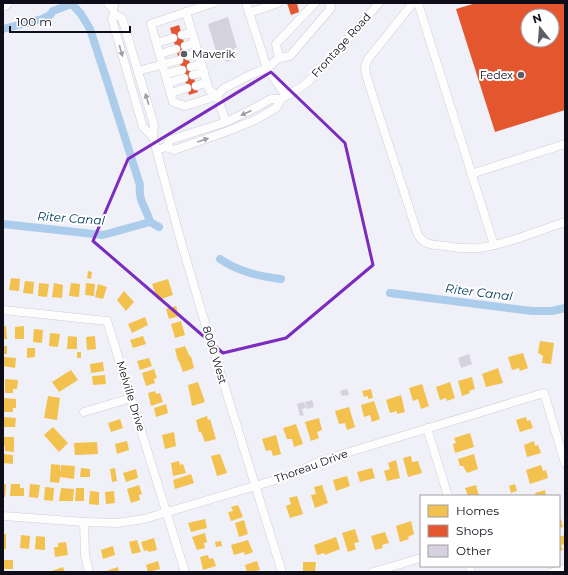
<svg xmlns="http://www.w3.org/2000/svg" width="568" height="575" viewBox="0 0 568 575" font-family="Montserrat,sans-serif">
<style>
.homes{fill:#f2c14e}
.shops{fill:#e4572e;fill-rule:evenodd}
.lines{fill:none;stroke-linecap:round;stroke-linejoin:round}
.canal{stroke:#abccea;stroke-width:8}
.building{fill:#d6d1de}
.minor-casing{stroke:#ceced9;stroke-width:9}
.highway-casing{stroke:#ceced9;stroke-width:13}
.minor{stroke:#fdfdfe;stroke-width:8}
.highway{stroke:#fdfdfe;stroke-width:12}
.oneway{fill:#9d9da2}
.marked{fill:none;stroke:#7b2cbf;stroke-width:3;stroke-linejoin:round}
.poi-dot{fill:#5d5c67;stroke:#fff;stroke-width:1.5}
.labels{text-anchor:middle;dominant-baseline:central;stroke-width:4;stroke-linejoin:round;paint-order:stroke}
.street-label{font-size:11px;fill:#0e0d19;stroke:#fff}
.poi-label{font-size:11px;fill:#0e0d19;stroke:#fff;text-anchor:start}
.water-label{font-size:12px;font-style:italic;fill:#013a60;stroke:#fff}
</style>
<rect width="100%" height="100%" fill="#f0f0f8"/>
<g class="homes">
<polygon points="88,271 92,272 91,279 87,278"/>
<polygon points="11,278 20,279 19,291 9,290"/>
<polygon points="168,279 173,295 158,300 152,284"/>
<polygon points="25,281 34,282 33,294 23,293"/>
<polygon points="39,283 49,284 47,297 38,296"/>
<polygon points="54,283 63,285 62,298 52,297"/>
<polygon points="71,283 80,284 79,297 69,296"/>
<polygon points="86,283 95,284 94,296 85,295"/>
<polygon points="98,284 107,287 103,299 95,297"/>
<polygon points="124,291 134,302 126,311 117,300"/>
<polygon points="176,306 179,316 169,319 166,309"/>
<polygon points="145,317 148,325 132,333 128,324"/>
<polygon points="181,321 185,335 175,338 171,324"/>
<polygon points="3,326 6,326 7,339 3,339"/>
<polygon points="24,326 24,339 15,339 15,327"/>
<polygon points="34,329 43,330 42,343 33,342"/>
<polygon points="50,333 60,334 58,347 49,346"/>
<polygon points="68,336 77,337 77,349 67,349"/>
<polygon points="95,336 96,349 87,350 86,337"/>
<polygon points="143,336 146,344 133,348 130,340"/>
<polygon points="540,341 554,343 551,364 542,363 543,356 538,353"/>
<rect x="3" y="346" width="4" height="8"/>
<polygon points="185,346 190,357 191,356 194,368 183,372 179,361 178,361 175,349"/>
<polygon points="27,348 35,348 35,357 27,358"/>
<rect x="77" y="352" width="4" height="6"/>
<polygon points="523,353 528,368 520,371 519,368 512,370 508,357"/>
<polygon points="4,357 16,358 15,368 3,366"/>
<polygon points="149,358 152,366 140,370 137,361"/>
<polygon points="103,362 104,371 91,373 90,364"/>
<polygon points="498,368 503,383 486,387 482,374"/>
<polygon points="154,369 157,378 154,379 155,383 146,386 142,373"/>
<polygon points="71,370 78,380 59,392 52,382"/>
<polygon points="105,375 106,384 93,385 92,376"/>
<polygon points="472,377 475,389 469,391 470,393 462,396 458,381"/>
<polygon points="5,379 18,380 17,389 13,389 13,393 5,393"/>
<polygon points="198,382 205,402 192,406 188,385"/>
<polygon points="450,382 455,398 447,401 446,398 440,400 436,387"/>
<polygon points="422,384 429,406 421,409 418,399 413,401 409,388"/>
<polygon points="371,389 373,398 368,399 368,396 364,397 362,391"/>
<polygon points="155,391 156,394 160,393 163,402 151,406 148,393"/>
<polygon points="401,395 405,412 397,414 397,411 390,413 386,400"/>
<polygon points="48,396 60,398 57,420 44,418"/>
<polygon points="3,398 16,399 16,408 13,408 13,412 4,412"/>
<polygon points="374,401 380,419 372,422 370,415 364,417 361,405"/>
<polygon points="166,404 168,413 156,417 154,408"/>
<polygon points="349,407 355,427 347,430 345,423 339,424 335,411"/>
<polygon points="207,416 208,420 210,419 216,439 205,442 201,432 199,432 196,420"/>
<polygon points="3,417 16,418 15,427 3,427"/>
<polygon points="526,417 527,421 530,420 533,428 520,432 516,420"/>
<polygon points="319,418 322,430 317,432 319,438 311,441 305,422"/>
<polygon points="120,419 123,428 111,432 108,423"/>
<polygon points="296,424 303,444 294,447 292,439 287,439 283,428"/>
<polygon points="53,427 68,443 59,452 44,435"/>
<polygon points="174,432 176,446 165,449 162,435"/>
<polygon points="470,433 474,447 455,453 453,444 456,443 454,438"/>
<polygon points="276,435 281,454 273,456 271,450 266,451 262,439"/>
<polygon points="3,437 14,437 14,452 5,451 5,446 3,446"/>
<polygon points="127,441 129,450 117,454 115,444"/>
<polygon points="534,441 535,446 538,445 541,453 527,457 524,445"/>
<polygon points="97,442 98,454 75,455 74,443"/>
<polygon points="3,454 13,455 13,464 3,463"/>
<polygon points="220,454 227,473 217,476 211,456"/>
<polygon points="474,454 478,469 467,473 463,466 460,466 458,459"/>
<polygon points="411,456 412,462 418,461 422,473 408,477 403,458"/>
<polygon points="396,460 400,478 387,481 384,471 390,469 388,463"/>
<polygon points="179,461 180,465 183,464 186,473 173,476 171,463"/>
<polygon points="51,464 60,465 60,474 61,465 75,466 74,479 60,477 59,483 50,482"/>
<polygon points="541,465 543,471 546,470 548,478 530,484 526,470"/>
<polygon points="81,468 90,469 90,477 80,477"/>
<polygon points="115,468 117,481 112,482 110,469"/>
<polygon points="372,468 375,478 360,482 357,472"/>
<polygon points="136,469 138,478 126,482 123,473"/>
<polygon points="191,474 194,483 175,489 173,480"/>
<polygon points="347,476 350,486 336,491 333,480"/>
<polygon points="3,484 6,484 5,497 3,497"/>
<polygon points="11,484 20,484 20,488 24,488 24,496 10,496"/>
<polygon points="30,484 40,485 38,498 29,497"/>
<polygon points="515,484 517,491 511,493 509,486"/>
<polygon points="139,485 142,494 139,495 140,500 131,503 127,489"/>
<polygon points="322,485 328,503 315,508 311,495 316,494 314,487"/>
<polygon points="476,485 479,496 468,496 465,488"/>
<polygon points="45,487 54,488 53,501 44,500"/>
<polygon points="61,488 74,489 73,501 59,501"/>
<polygon points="76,488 84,488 84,501 75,501"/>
<polygon points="545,490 546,496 536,496 535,493"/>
<polygon points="90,491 99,492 99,505 89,504"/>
<polygon points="114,491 115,503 106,504 105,492"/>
<polygon points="297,496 303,514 290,518 286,506 291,504 289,498"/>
<polygon points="238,505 243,517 231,521 228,512 233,511 231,507"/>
<polygon points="205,519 207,528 191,532 188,523"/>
<polygon points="561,519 563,527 559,528 559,520"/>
<polygon points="244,520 248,534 239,537 235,523"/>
<polygon points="411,521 414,534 408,537 409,539 400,542 396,526"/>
<polygon points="355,529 359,542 354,543 356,549 348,552 342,533"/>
<polygon points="385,532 389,543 382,545 383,548 375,550 371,536"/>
<polygon points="205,533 207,542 204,543 205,548 197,550 192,537"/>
<rect x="3" y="534" width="3" height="15"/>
<polygon points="21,535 30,536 29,549 20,548"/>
<polygon points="565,535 565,544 561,545 563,550 559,551 559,537"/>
<polygon points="36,536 45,537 45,550 35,549"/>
<polygon points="336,537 340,549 325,555 324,553 317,555 314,545"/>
<polygon points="154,538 157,550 148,552 148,550 144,551 141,542"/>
<polygon points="137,540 141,552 132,554 129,542"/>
<polygon points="248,540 253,552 245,555 244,552 234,555 231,545"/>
<polygon points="221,541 222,546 216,547 215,542"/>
<polygon points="66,542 68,555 55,557 54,547 58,547 58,543"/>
<polygon points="113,546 115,555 103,559 101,550"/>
<polygon points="208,555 209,559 213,558 216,566 203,570 200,557"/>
<rect x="3" y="560" width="10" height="9"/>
<polygon points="158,561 160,569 148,572 146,565"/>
<polygon points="257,561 260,570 247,572 245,565"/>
<polygon points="303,562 316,562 315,572 303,572"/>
<polygon points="63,567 65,572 49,572"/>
<polygon points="118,567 119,572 103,572"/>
</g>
<g class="shops">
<polygon points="287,3 297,3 299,12 291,15"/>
<path d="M476 3H565V110L495 132 456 9ZM528 16H552V40H528Z"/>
<polygon points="179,25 198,92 189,95 170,28"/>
</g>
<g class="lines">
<g class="canal">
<path d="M71 3 81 14 90 29 106 78 140 185C138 201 146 207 150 222"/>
<polyline points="3,29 42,19 50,15 53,11 71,4"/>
<polyline points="3,224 103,235 150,222 159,227"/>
<path d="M220 259C239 272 259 276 281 279"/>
<polyline points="390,293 532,311 552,311 565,308"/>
</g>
</g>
<g class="building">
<polygon points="228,17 237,48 234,48 237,58 226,62 225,58 220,60 218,53 217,54 208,24"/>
<polygon points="469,354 472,364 461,368 458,358"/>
<polygon points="347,389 349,395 342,396 340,391"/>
<polygon points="312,400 314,407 307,409 305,402"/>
<polygon points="304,402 306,408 302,409 304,415 300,416 297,404"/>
</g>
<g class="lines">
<defs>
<g id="minor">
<polyline points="213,3 151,24 173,102 185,106 217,96 226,122"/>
<polyline points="246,3 267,68 286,96"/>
<path d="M413 3 368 59 365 67 366 75 418 235C424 245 433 245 445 246 456 248 467 249 479 248 508 244 537 231 565 222"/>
<polyline points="418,3 494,245"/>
<polyline points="113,9 114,14 112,19 143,127 153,137"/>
<polyline points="186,12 209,90 217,96 223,89 250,75 267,68 279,58 290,56 331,8 329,3"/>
<polyline points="249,13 278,3"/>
<polyline points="114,14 122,18 154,125 153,137 179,235 205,323 282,572"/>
<polyline points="182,35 192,33"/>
<polyline points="157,43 173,38"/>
<polyline points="185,46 195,43"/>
<polyline points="160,54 176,49"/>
<polyline points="188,56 198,53"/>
<polyline points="279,58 276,44 315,3"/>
<polyline points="191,67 202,64"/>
<polyline points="138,71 179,60"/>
<polyline points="166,74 182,70"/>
<polyline points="193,75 204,72"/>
<polyline points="168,83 184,78"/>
<polyline points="196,86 207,82"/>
<polyline points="171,93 187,88"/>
<polyline points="166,147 170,140 226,122 253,109 271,99 281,99"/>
<polyline points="157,150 166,147 174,150 228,131 255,120 276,108 281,99 303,86 315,75 334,55 379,3"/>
<polyline points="471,174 565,144"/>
<polyline points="3,310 107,321 185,572"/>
<polyline points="84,412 131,398"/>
<polyline points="427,428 448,496"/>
<polyline points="3,516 84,522 117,523 144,519 272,481 295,473 318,462 333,457 544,393 565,463"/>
<polyline points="84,522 85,555 89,572"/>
<polyline points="470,566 471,572"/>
<polyline points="373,572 421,558"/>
<polyline points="553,572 565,568"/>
</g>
<g id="highway">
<polyline points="110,3 112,5"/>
<polyline points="3,5 6,3"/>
</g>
</defs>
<use href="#minor" class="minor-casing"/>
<use href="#highway" class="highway-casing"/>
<use href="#minor" class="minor"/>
<use href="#highway" class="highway"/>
</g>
<defs><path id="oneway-solid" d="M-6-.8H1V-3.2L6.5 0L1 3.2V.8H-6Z"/></defs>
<g class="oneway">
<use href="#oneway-solid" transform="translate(121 51) rotate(74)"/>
<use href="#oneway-solid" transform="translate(147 99) rotate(-107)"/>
<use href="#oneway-solid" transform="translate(246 113) rotate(155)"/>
<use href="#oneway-solid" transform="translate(203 140) rotate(-19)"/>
</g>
<path class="marked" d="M271 72 345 143 373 265 286 338 223 353 93 241 128 159Z"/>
<g class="poi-dot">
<circle cx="184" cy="54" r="4"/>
<circle cx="521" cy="75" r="4"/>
</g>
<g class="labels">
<g class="street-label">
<text transform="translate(341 45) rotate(-48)">Frontage Road</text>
<text transform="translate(215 355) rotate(73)">8000 West</text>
<text transform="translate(131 396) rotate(73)">Melville Drive</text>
<text transform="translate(311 466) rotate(-20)">Thoreau Drive</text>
</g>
<g class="poi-label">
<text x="192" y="54">Maverik</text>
<text x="513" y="75" text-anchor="end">Fedex</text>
</g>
<g class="water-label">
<text transform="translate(71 218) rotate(4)">Riter Canal</text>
<text transform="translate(479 292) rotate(7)">Riter Canal</text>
</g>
</g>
<rect width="568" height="575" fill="none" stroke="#0e0d19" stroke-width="8"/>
<rect x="420" y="495" width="140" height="72" fill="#ffffff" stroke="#9f9ea3"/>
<rect x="428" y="505" width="20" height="12" fill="#f2c14e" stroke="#9f9ea3"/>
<text x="456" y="515" font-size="12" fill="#0e0d19">Homes</text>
<rect x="428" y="525" width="20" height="12" fill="#e4572e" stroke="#9f9ea3"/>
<text x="456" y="535" font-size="12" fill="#0e0d19">Shops</text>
<rect x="428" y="545" width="20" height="12" fill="#d6d1de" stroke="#9f9ea3"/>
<text x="456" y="555" font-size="12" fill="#0e0d19">Other</text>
<g transform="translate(540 28) rotate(343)"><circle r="19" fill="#ffffff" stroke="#9f9ea3"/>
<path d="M0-3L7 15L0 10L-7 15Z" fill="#5d5c67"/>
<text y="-6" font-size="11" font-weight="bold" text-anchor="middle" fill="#0e0d19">N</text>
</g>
<path d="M10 26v6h120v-6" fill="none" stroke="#0e0d19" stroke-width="2"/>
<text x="16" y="26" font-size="12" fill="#0e0d19" stroke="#ffffff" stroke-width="3" paint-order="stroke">100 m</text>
</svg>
